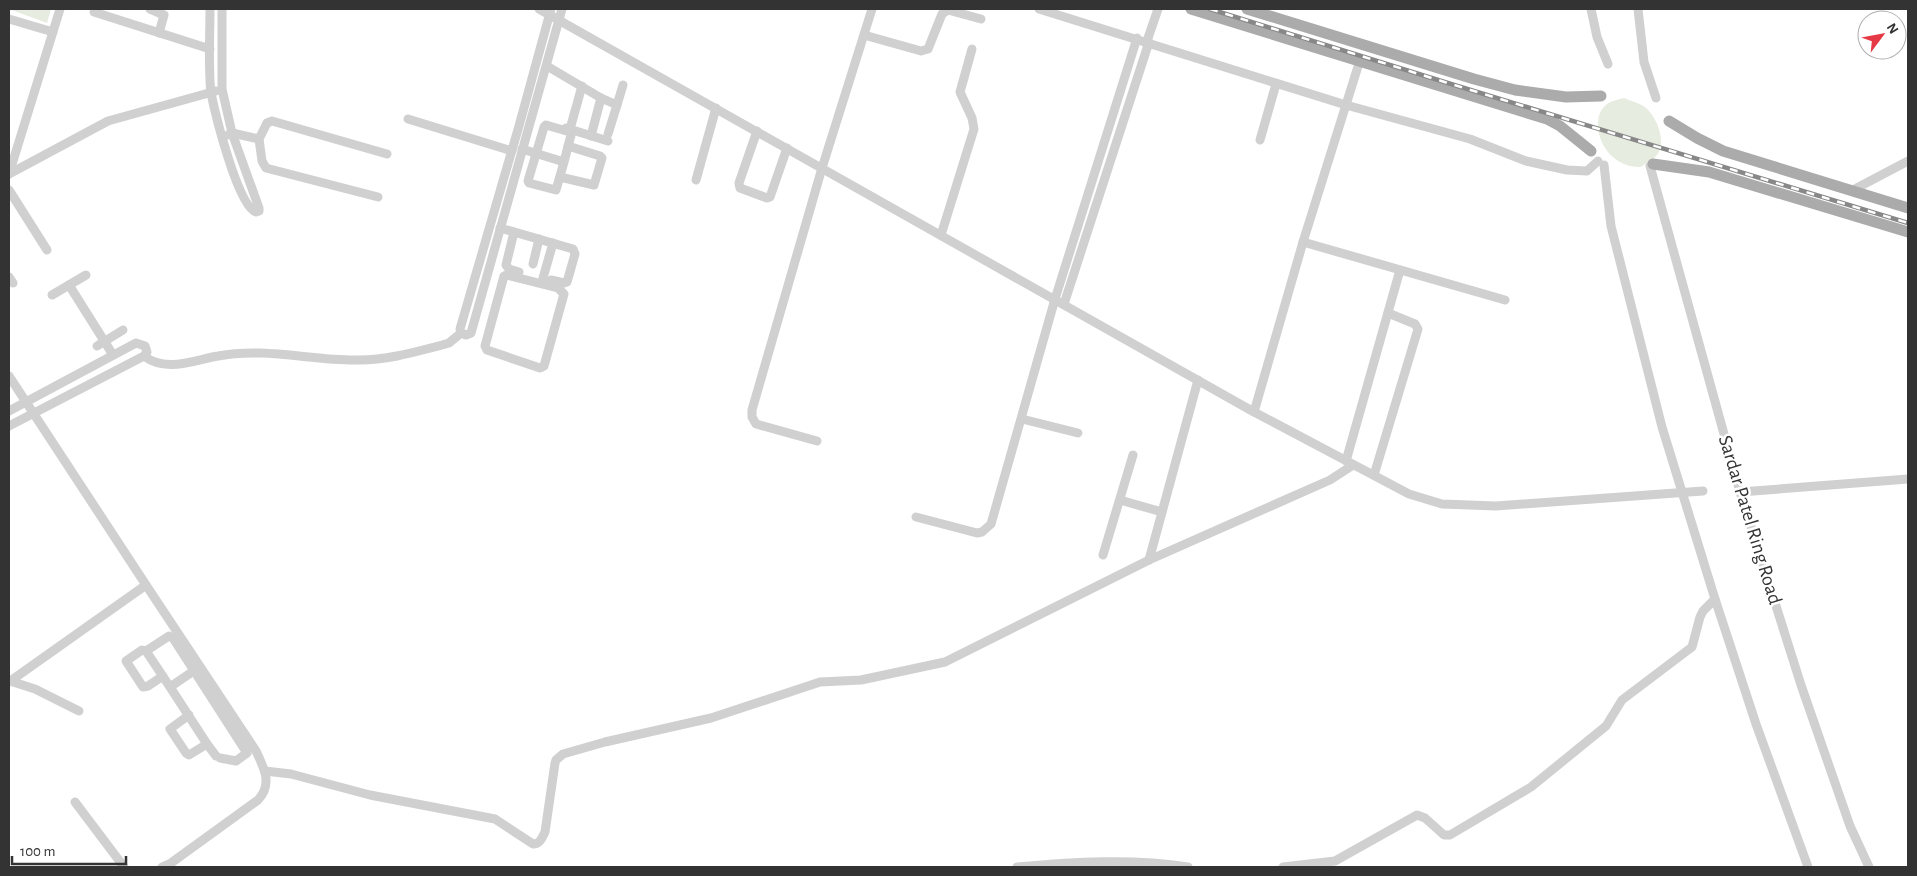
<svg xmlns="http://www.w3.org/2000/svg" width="1917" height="876" viewBox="0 0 1917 876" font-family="'Alegreya Sans',sans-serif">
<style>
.green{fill:#e6ecdf}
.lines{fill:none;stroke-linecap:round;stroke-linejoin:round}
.minor{stroke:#d0d0d0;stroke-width:9}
.major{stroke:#ababab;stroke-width:11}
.rail-casing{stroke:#888;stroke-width:4.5}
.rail{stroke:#fff;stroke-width:2.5;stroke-dasharray:8;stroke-linecap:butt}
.labels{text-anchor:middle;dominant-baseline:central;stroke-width:5;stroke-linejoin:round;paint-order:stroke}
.street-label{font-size:20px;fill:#333;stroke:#fff}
</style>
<rect width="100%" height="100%" fill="#fff"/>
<g class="green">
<polygon points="9,9 51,9 47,23"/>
<path d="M1624 98C1631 101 1640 103 1646 108 1657 118 1667 142 1657 155 1653 160 1646 163 1641 167 1618 168 1599 149 1598 126 1598 119 1599 113 1603 108 1608 101 1617 100 1624 98Z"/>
</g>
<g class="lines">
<g class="minor">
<polyline points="150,9 164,15 159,33"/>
<path d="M210 9C210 35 208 68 211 93 215 113 238 207 256 212L259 211V208L232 133 222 89V9"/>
<polyline points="539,9 1254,412 1409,494 1442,504 1496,506 1703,491"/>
<polyline points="551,9 519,126 460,329 461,333 466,335 471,333 562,9"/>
<polyline points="1039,9 1346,105 1470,139 1526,161 1567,170 1587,171 1598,161"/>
<polyline points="1591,9 1597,37 1608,64"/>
<polyline points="1638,9 1644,62 1656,98"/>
<polyline points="948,10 981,19"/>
<polyline points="94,12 210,49"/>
<polyline points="9,19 53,32"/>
<polyline points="864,35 921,51 928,49 942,14 949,9"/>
<polyline points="1147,41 1158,9"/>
<polyline points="547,66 601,98 591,136"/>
<polyline points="601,98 617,105 623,85"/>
<polyline points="408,119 512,151"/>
<polyline points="566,128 608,141"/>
<polyline points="570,129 582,86"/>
<polyline points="757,131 739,183 740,188 767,198 770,197 787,148"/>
<polyline points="608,134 617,105"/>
<polyline points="228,135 232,133 259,139 262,161 266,168 378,197"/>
<polyline points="259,139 267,123 272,121 387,154"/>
<polyline points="1260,140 1276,84"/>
<polyline points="522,149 564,162 571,135 570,132 546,125 544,127 528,181 529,183 556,190 564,162"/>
<polyline points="1604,165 1611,226 1662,427 1715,599 1756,724 1808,867"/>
<polyline points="1650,166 1740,492 1801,685 1850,826 1869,867"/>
<polyline points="9,174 108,121 216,91"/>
<polyline points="9,174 60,9"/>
<polyline points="560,177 594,185 602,158 600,156 568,146"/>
<polyline points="696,180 716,108"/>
<polyline points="9,190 47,250"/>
<polyline points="1851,191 1908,161"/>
<polyline points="500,228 573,249 575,254 567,282 564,283 551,280"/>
<polyline points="514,232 506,265 509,269 519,272"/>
<polyline points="941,235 974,129 972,118 960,92 972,49"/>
<polyline points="1303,242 1505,300"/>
<polyline points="533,264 539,239"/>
<polygon points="507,275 558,288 564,294 544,366 540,368 487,350 485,346 504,276"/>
<polyline points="9,277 13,283"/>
<polyline points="543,278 553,243"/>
<polyline points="69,285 113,355"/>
<polyline points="52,295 86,275"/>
<polyline points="1064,304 1149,42"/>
<polyline points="97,346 123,330"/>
<path d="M144 356C166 373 194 360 218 356 265 347 312 361 359 360 388 360 415 352 442 345L449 343 461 333"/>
<polyline points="9,376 146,585 9,682"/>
<polyline points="9,411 136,343 145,346 147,352 144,356 9,426"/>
<polyline points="1254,412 1303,242 1360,60"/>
<polyline points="1022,419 1078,433"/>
<polyline points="817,441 756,424 752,417 752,410 822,168 872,9"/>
<polyline points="1346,461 1400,270"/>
<polyline points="1374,475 1418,329 1415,324 1388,313"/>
<polyline points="1740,492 1908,479"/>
<polyline points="1120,500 1162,512"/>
<polyline points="916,517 977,533 982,532 991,524 1055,299 1137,38"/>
<polyline points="1103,555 1133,455"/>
<polyline points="1149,560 1198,380"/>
<path d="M146 585 256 751C264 768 273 784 258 800L171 863 162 867"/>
<polyline points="146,651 169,636 173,638 247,753 236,761 220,758"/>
<polyline points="163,676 148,686 143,687 126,661 142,650 146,651 170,687 198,668"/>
<polyline points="10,681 35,689 79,711"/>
<polyline points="170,687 207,744 189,755 186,753 170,729 189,715"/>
<polyline points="207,744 216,756"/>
<path d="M265 771 291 774 370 795 495 819 533 844C540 844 542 838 545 832L555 763 556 760 563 754 605 742 711 718 820 682 861 680 945 662 1149 560 1330 480 1353 465"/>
<polyline points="75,802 124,867"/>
<path d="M1017 867C1073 862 1132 858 1188 867"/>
<polyline points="1283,867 1335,861 1417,815 1425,818 1444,835 1450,835 1531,787 1606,726 1622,700 1692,647 1700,617 1703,611 1715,599"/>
</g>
<g class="major">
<polyline points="1191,9 1547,119 1560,126 1591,151"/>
<polyline points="1247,9 1474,79 1515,90 1566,97 1601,96"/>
<polyline points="1669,121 1697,138 1723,151 1908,208"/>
<polyline points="1653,164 1709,172 1908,232"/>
</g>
<defs>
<polyline id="rail" points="1210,9 1451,84 1908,223"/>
</defs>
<use href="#rail" class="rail-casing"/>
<use href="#rail" class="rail"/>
</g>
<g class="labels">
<g class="street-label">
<text transform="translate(1750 520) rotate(73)">Sardar Patel Ring Road</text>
</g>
</g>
<rect width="1917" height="876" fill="none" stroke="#333333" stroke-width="20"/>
<g transform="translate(1882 35) rotate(58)"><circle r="24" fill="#ffffff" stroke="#adadad"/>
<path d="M0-4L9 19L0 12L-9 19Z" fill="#e63946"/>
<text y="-8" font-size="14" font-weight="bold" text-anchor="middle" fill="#333333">N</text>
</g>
<path d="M12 856v8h114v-8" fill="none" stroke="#333333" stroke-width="2.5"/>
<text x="20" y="856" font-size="15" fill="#333333" stroke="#ffffff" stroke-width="4" paint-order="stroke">100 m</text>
</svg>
